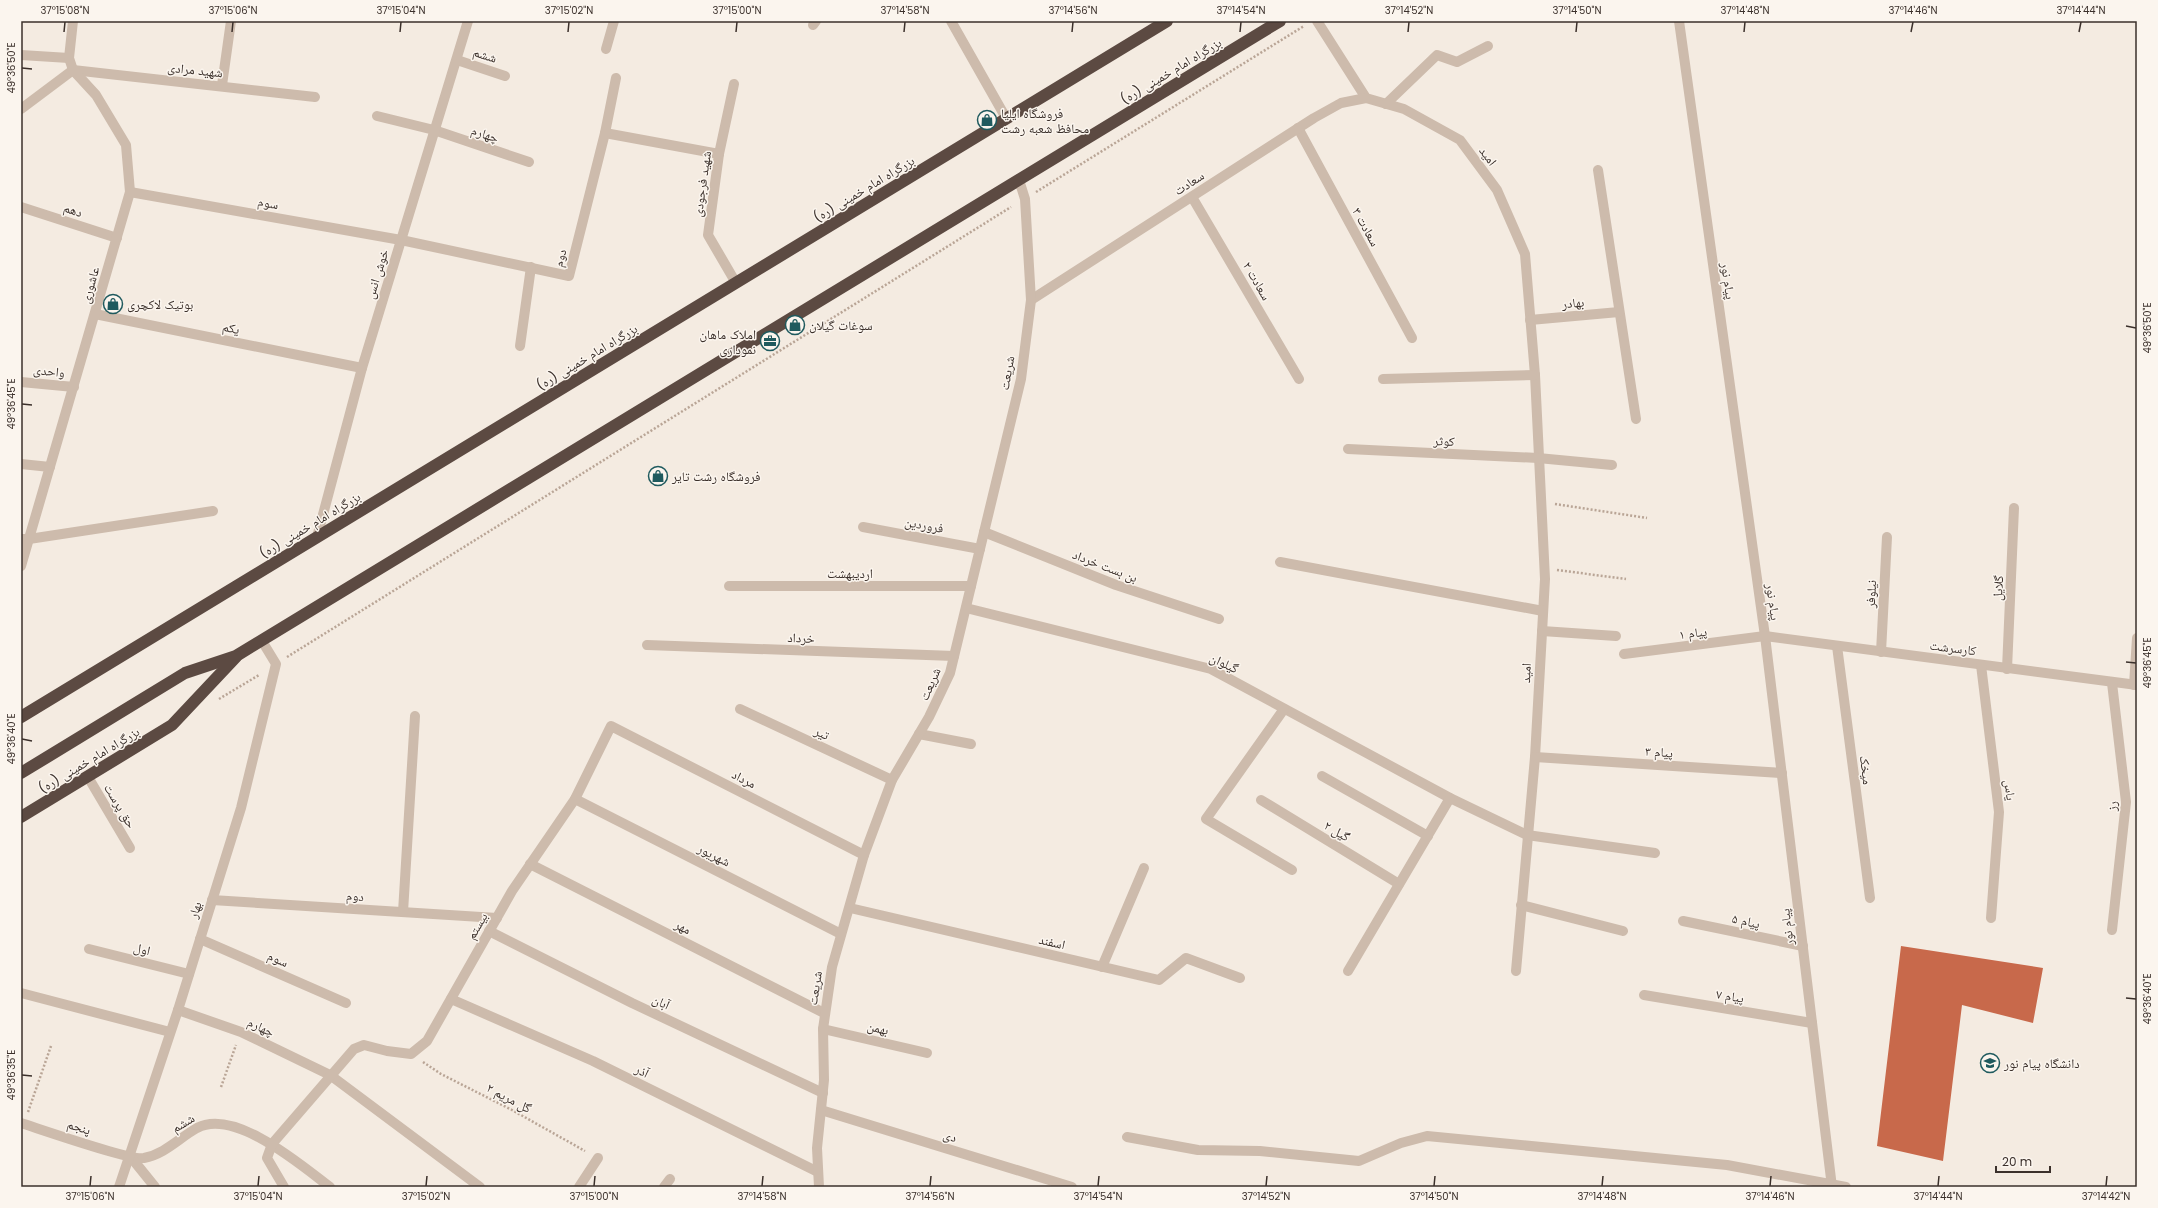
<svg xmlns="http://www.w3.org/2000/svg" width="2158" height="1208" viewBox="0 0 2158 1208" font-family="Poppins,'Noto Naskh Arabic',sans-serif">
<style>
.building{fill:#c8694b}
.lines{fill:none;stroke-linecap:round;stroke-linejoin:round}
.path{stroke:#b9a596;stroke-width:2.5;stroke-dasharray:2 2;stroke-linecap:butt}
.minor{stroke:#cdbbac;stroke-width:10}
.highway{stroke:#5c4a42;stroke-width:12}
.ticks{fill:none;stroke:#3b302b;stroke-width:1.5}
.labels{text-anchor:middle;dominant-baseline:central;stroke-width:3;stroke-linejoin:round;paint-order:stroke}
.street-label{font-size:13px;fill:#3b302b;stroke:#fbf5ee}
.poi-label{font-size:13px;fill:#3b302b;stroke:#fbf5ee;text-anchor:start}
.neatline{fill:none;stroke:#3b302b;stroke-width:1.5}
.ticks-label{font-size:10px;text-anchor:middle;fill:#3b302b}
</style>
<rect width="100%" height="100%" fill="#f4ebe1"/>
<polygon class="building" points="1901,946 2043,968 2033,1023 1962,1005 1943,1161 1877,1146"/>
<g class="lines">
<g class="path">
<polyline points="1036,192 1304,26"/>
<polyline points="1555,504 1647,518"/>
<polyline points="1557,570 1626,579"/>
<polyline points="287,657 1011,207"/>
<polyline points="219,699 259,675"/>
<polyline points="423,1062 441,1074 512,1110 585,1151"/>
<polyline points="221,1087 236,1045"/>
<polyline points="28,1112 51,1046"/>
</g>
<g class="minor">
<polyline points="951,21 1006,118"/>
<polyline points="1317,21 1366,98 1404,109 1460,140 1497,190 1525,254 1535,375 1545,579 1535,757 1516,971"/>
<polyline points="1679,21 1765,636 1832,1187"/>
<polyline points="813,25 816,21"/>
<polyline points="606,49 614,21"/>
<polyline points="21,55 69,58"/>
<polyline points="457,60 505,76"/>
<polyline points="734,84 719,154 708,235 736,283"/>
<polyline points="222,85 231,21"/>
<polyline points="1386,104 1437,55 1457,62 1488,46"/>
<polyline points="21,109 73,70 315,97"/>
<polyline points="377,116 434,130 529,162"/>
<polyline points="1298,128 1412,338"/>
<polyline points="605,133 719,154"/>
<polyline points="1598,170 1636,419"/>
<polyline points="130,192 401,240 569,276 605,133 616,78"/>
<polyline points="1192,197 1299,379"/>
<polyline points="21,207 117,238"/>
<polyline points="1031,300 1314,118 1341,103 1366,98"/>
<polyline points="95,314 362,368"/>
<polyline points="1530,320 1619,312"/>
<polyline points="520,346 531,267"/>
<polyline points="1383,379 1535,375"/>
<polyline points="21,382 74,387"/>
<polyline points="1348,449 1538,458 1612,465"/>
<polyline points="21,464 50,467"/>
<polyline points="863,527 980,549"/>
<polyline points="984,532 1116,585 1219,619"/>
<polyline points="317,537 362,368 468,21"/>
<polyline points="21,539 29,539 213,511"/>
<polyline points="1280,562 1543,611"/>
<polyline points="21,566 130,192 126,145 96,95 73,70 69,58 73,21"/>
<polyline points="729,586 971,586"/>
<polyline points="966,608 1211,669 1450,798 1527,835 1655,853"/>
<polyline points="1542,631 1616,636"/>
<polyline points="647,645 954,656"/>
<polyline points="1837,646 1870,898"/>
<polyline points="1881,652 1887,537"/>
<polyline points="1624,654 1765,636 2137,685"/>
<polyline points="1981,665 1999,812 1991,918"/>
<polyline points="2007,669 2014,508"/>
<polyline points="2134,685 2137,638"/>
<polyline points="740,709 892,780"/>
<polyline points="1284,709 1206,819 1292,870"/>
<polyline points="919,734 971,744"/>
<polyline points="1535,757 1782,773"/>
<polyline points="1322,776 1428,836"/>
<polyline points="88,777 130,848"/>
<polyline points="575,799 841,934"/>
<polyline points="1261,800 1399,884"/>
<polyline points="530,864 824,1013"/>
<polyline points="212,900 497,918"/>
<polyline points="1521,905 1623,931"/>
<polyline points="850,908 1159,980 1186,958 1240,978"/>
<polyline points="403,912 415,716"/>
<polyline points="1683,921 1803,946"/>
<polyline points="2112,930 2126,802 2112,683"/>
<polyline points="489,931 632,1003 823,1093"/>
<polyline points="200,939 346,1003"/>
<polyline points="89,949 189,974"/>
<polyline points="1102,967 1144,868"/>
<polyline points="1348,971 1450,798"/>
<polyline points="21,993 170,1032"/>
<polyline points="1644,995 1812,1023"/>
<polyline points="451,999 593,1061 818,1172"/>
<polyline points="178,1010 241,1032 330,1075 480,1187"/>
<polyline points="823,1029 927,1053"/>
<polyline points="821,1110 1072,1187"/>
<path d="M21 1123C40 1129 132 1161 144 1158 165 1154 179 1138 197 1128 235 1108 301 1165 330 1187"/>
<polyline points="1127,1137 1198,1150 1260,1151 1359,1161 1401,1143 1427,1136 1727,1165 1846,1187"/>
<polyline points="130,1156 155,1187"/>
<polyline points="119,1187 178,1010 241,808 276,664 262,641"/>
<polyline points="284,1187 267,1158 272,1144 354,1049 364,1045 387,1051 411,1054 427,1041 512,891 575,799 611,726 864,855"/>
<polyline points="579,1187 598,1158"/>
<polyline points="664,1187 670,1179"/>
<polyline points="819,1187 817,1148 824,1080 823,1029 832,967 864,855 892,780 929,717 950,673 1021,379 1031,300 1025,199 1019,180"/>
</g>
<g class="highway">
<polyline points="21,717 1167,21"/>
<polyline points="21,773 185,673 236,656 1280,21"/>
<polyline points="21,817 172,725 236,657"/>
</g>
</g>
<path class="ticks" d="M64 32 65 22M232 32 233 22M400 32 401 22M568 32 569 22M736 32 737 22M904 32 905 22M1072 32 1073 22M1240 32 1241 22M1408 32 1409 22M1576 32 1577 22M1744 32 1745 22M1911 32 1913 22M2079 32 2081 22M22 68 32 69M2126 326 2136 328M22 404 32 405M2126 662 2136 663M22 739 32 741M2126 998 2136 999M22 1075 32 1076M90 1186 91 1176M258 1186 259 1176M426 1186 427 1176M594 1186 595 1176M762 1186 763 1176M930 1186 931 1176M1098 1186 1099 1176M1266 1186 1267 1176M1434 1186 1435 1176M1602 1186 1603 1176M1770 1186 1771 1176M1938 1186 1939 1176M2106 1186 2107 1176"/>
<defs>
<symbol id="shop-ring" viewBox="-11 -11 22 22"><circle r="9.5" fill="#fbf5ee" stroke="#1f5a5e" stroke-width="1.5"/><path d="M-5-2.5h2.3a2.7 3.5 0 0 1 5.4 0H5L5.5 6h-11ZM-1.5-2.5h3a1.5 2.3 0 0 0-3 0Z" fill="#1f5a5e"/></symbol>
<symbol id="office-ring" viewBox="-11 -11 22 22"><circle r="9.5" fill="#fbf5ee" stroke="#1f5a5e" stroke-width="1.5"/><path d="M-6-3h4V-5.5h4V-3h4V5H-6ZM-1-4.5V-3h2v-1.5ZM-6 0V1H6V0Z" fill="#1f5a5e"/></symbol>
<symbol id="university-ring" viewBox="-11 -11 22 22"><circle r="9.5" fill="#fbf5ee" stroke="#1f5a5e" stroke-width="1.5"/><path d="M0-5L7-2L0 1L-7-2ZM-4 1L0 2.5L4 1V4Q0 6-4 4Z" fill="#1f5a5e"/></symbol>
</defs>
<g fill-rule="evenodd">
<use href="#shop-ring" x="976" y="109" width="22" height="22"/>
<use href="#shop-ring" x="102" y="293" width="22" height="22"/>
<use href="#shop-ring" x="784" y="314" width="22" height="22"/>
<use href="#office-ring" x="759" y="330" width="22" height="22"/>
<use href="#shop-ring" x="647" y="465" width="22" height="22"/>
<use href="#university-ring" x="1979" y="1052" width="22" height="22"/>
</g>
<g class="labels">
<g class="street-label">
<text transform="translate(485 55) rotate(18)">ششم</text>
<text transform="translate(195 70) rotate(6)">شهید مرادی</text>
<text transform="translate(1171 71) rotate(-31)">بزرگراه امام خمینی (ره)</text>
<text transform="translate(485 134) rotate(19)">چهارم</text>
<text transform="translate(1488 156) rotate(53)">امید</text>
<text transform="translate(1189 183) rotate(-33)">سعادت</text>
<text transform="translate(702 184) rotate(-82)">شهید فرجودی</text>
<text transform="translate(864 189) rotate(-31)">بزرگراه امام خمینی (ره)</text>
<text transform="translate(268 203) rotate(10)">سوم</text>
<text transform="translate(73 210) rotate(18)">دهم</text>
<text transform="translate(1366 227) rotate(61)">سعادت ۳</text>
<text transform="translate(560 258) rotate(-76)">دوم</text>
<text transform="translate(377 274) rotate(-73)">خوش انس</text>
<text transform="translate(1257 281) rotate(60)">سعادت ۲</text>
<text transform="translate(1728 281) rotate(82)">پیام نور</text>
<text transform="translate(90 285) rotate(-74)">عاشوری</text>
<text transform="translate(1573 303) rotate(-5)">بهادر</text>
<text transform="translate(231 328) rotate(11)">یکم</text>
<text transform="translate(587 357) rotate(-31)">بزرگراه امام خمینی (ره)</text>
<text transform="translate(49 371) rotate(6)">واحدی</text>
<text transform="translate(1007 373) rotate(-80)">شریعت</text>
<text transform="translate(1444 441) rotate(3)">کوثر</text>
<text transform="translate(310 525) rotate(-31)">بزرگراه امام خمینی (ره)</text>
<text transform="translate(924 525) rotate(10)">فروردین</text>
<text transform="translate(1105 566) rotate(21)">بن بست خرداد</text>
<text x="850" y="573">اردیبهشت</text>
<text transform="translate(1998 588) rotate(-87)">گلایل</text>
<text transform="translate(1871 594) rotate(-87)">نیلوفر</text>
<text transform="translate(1773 602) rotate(82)">پیام نور</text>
<text transform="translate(1693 633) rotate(-7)">پیام ۱</text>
<text transform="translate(801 638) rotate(2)">خرداد</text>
<text transform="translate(1953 648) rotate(7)">کارسرشت</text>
<text transform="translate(1224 663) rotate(25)">گیلوان</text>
<text transform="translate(1526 673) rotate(-87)">امید</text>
<text transform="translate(930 684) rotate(-66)">شریعت</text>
<text transform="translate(822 733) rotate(25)">تیر</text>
<text transform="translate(1659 752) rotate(4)">پیام ۳</text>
<text transform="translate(89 760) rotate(-31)">بزرگراه امام خمینی (ره)</text>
<text transform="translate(1866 770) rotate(83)">میخک</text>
<text transform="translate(744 779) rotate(27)">مرداد</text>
<text transform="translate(2010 790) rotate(83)">یاس</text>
<text transform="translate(120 806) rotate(59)">حق پرست</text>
<text transform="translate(2112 806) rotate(-88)">رز</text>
<text transform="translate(1337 831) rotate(31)">گیل ۲</text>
<text transform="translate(714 855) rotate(27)">شهریور</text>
<text transform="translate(355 896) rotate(3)">دوم</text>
<text transform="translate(195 910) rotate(-73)">بهار</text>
<text transform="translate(1746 921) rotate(12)">پیام ۵</text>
<text transform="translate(477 926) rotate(-60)">بیستم</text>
<text transform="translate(683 927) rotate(27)">مهر</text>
<text transform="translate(1787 927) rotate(-97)">پیام نور</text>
<text transform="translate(1052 942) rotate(13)">اسفند</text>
<text transform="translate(142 949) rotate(14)">اول</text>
<text transform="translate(278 959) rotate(23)">سوم</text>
<text transform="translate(815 988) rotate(-81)">شریعت</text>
<text transform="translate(1730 996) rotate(9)">پیام ۷</text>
<text transform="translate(661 1002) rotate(25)">آبان</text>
<text transform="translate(261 1027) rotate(25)">چهارم</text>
<text transform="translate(878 1028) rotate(13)">بهمن</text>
<text transform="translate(642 1071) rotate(26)">آذر</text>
<text transform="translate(509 1098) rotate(28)">گل مریم ۲</text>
<text transform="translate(183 1123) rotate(-31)">ششم</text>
<text transform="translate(79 1127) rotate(17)">پنجم</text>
<text transform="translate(950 1136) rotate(17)">دی</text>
</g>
<g class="poi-label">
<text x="1001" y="113">فروشگاه ایلیا<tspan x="1001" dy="15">محافظ شعبه رشت</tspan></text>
<text x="127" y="304">بوتیک لاکچری</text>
<text x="809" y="325">سوغات گیلان</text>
<text x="756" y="334" text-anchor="end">املاک ماهان<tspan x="756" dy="15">نموداری</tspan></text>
<text x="672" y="476">فروشگاه رشت تاير</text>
<text x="2004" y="1063">دانشگاه پیام نور</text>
</g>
</g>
<rect width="2158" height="1208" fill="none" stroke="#fbf5ee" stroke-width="44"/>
<path d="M1996 1166v6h54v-6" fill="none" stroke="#3b302b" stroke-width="2"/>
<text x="2002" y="1166" font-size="12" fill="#3b302b" stroke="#fbf5ee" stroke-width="3" paint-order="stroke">20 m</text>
<rect x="22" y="22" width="2114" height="1164" class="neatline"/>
<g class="ticks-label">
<text x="65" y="14">37°15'08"N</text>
<text x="233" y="14">37°15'06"N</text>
<text x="401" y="14">37°15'04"N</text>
<text x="569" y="14">37°15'02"N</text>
<text x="737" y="14">37°15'00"N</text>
<text x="905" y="14">37°14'58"N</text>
<text x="1073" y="14">37°14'56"N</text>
<text x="1241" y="14">37°14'54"N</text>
<text x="1409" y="14">37°14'52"N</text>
<text x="1577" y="14">37°14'50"N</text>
<text x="1745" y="14">37°14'48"N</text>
<text x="1913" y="14">37°14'46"N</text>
<text x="2081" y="14">37°14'44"N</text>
<text transform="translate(11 68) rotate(-90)" y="4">49°36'50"E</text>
<text transform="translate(2147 328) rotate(-90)" y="4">49°36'50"E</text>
<text transform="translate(11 404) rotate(-90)" y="4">49°36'45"E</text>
<text transform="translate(2147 663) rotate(-90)" y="4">49°36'45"E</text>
<text transform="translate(11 739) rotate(-90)" y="4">49°36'40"E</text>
<text transform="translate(2147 999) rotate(-90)" y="4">49°36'40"E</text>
<text transform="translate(11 1075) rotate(-90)" y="4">49°36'35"E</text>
<text x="90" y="1200">37°15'06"N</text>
<text x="258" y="1200">37°15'04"N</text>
<text x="426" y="1200">37°15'02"N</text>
<text x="594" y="1200">37°15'00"N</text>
<text x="762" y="1200">37°14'58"N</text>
<text x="930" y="1200">37°14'56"N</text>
<text x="1098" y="1200">37°14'54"N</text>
<text x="1266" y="1200">37°14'52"N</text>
<text x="1434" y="1200">37°14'50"N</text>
<text x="1602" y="1200">37°14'48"N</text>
<text x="1770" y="1200">37°14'46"N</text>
<text x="1938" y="1200">37°14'44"N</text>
<text x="2106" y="1200">37°14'42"N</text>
</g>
</svg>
